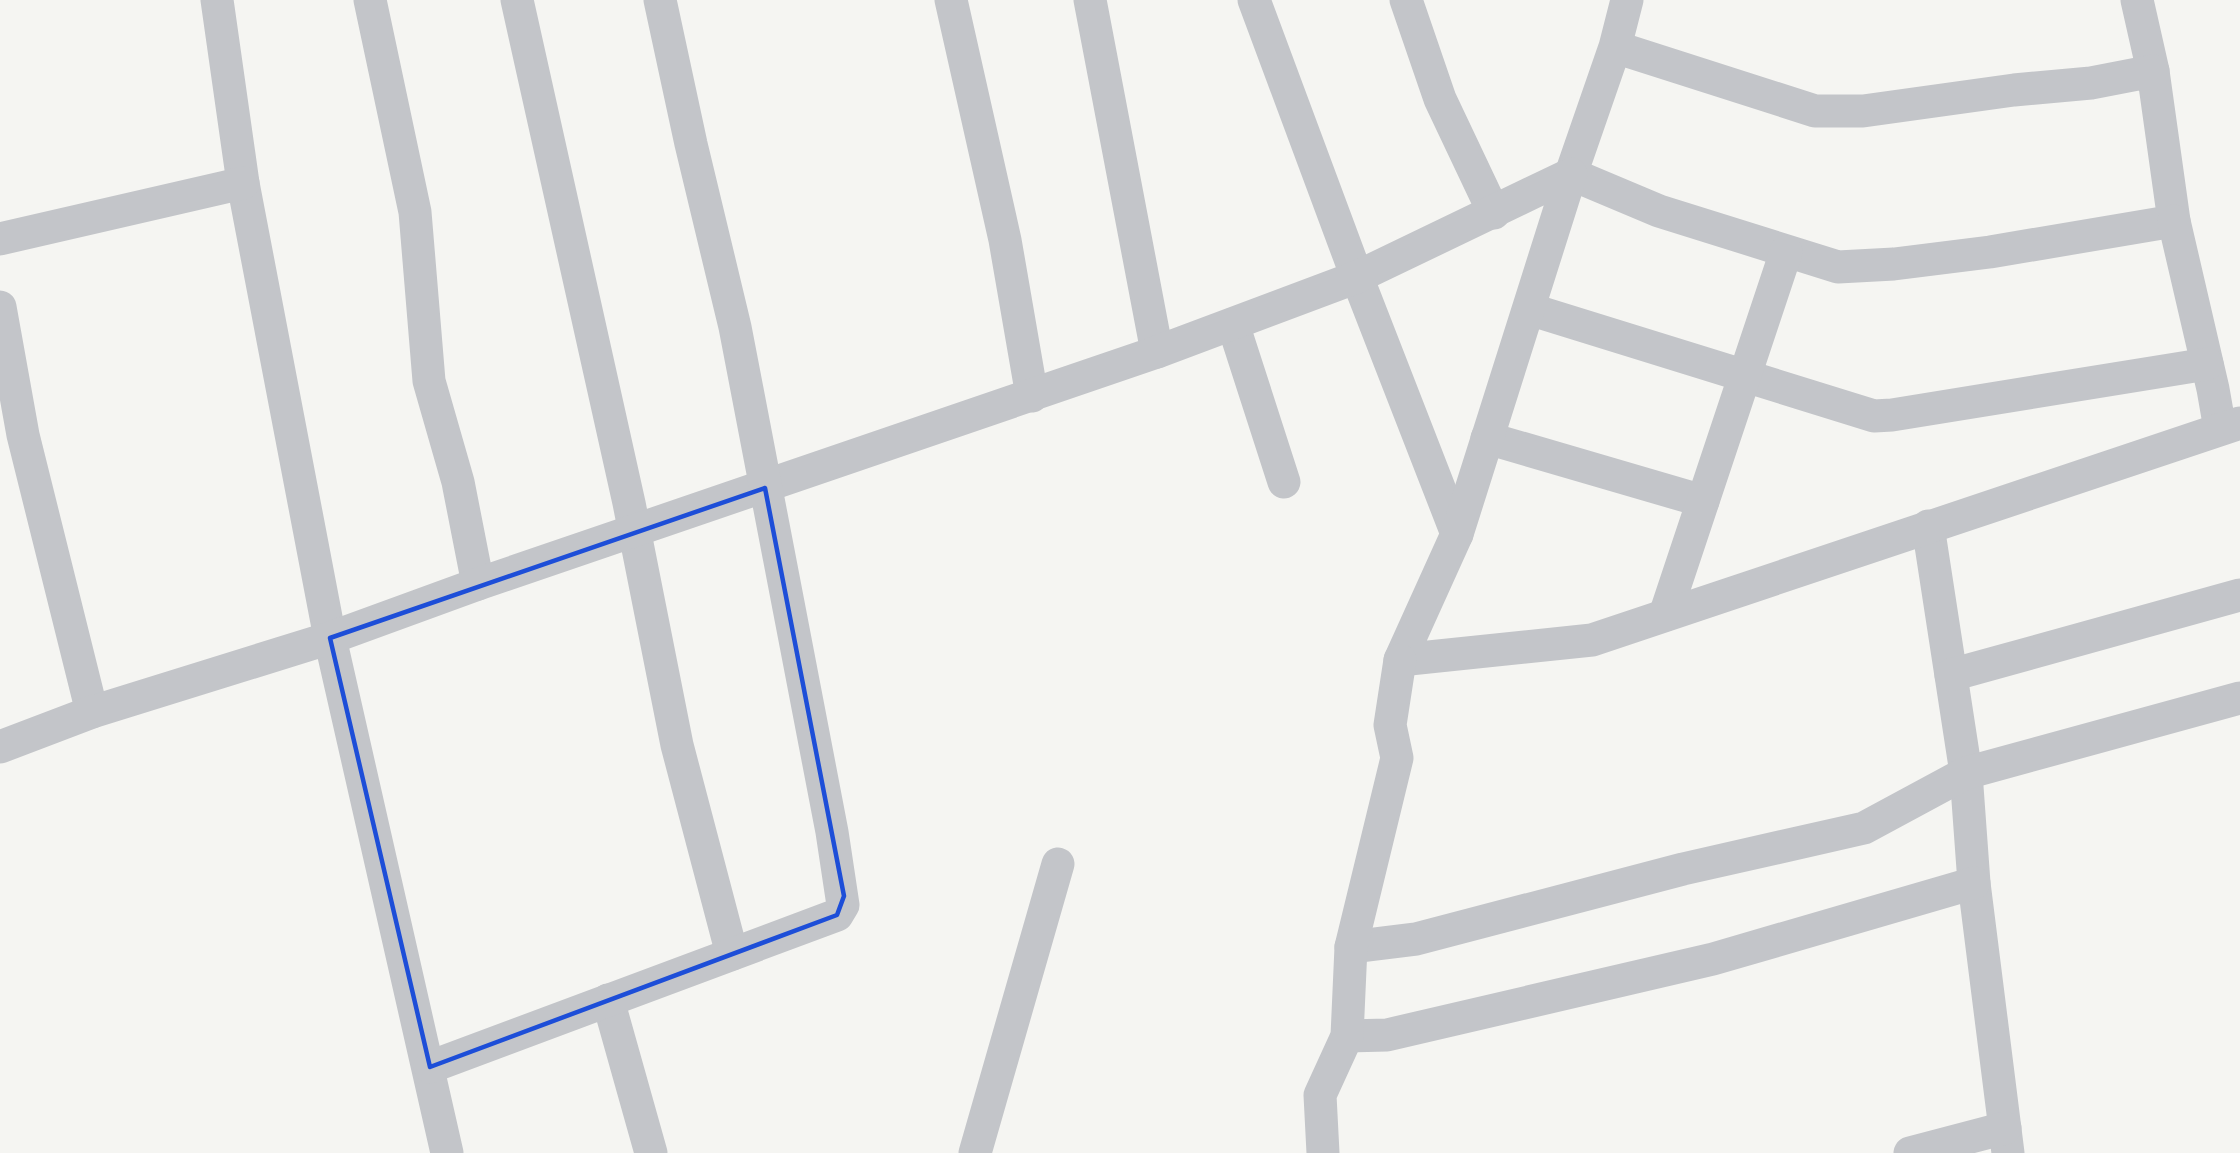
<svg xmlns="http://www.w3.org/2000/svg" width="2240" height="1153" viewBox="0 0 2240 1153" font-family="'Sofia Sans Condensed',sans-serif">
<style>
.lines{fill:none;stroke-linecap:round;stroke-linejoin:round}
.minor{stroke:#c3c5c9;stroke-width:33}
.marked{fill:none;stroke:#1d4ed8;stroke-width:4.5;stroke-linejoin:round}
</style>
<rect width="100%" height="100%" fill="#f5f5f2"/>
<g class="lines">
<g class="minor">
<polyline points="217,0 243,183 330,638 447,1153"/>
<polyline points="370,0 415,212 429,381 458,482 478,584"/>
<polyline points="517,0 629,503 677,745 732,954"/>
<polyline points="951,0 1005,240 1032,396"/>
<polyline points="1090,0 1157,352"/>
<polyline points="1254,0 1357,277 1457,534"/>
<polyline points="1406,0 1440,99 1494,213"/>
<polyline points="2137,0 2153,71"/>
<polyline points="1615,47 1815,111 1863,111 2014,90 2091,83 2153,71 2174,221 1990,252 1894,264 1838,267 1659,211 1571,174 1615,47 1627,0"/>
<polyline points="2174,221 2213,389 2220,429"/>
<polyline points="0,239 243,183"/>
<polyline points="0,307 23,435 92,712"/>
<polyline points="1529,309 1874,416 1892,415 2207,364"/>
<polyline points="1233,324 1284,482"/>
<polyline points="1487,438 1703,501"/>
<polyline points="1928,526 1966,773 1974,883 2008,1153"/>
<polyline points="1665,615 1786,252"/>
<polyline points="1951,675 2240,595"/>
<polyline points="0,747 92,712 330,638 478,584 1157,352 1357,277 1571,174 1457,534 1400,660 1592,640 2240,423"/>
<polyline points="1351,947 1416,939 1683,869 1864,828 1966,773 2240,698"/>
<polyline points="608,1000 651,1153"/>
<polyline points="1347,1036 1387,1035 1713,959 1974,883"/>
<polyline points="430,1067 837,915 843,905 832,832 735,327 691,144 660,0"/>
<polyline points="975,1153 1058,864"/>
<polyline points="1323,1153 1320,1095 1347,1036 1351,947 1397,758 1390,725 1400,660"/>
<polyline points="1910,1153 2005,1128"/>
</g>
</g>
<path class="marked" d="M765 488 844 896 837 915 430 1067 330 638Z"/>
</svg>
